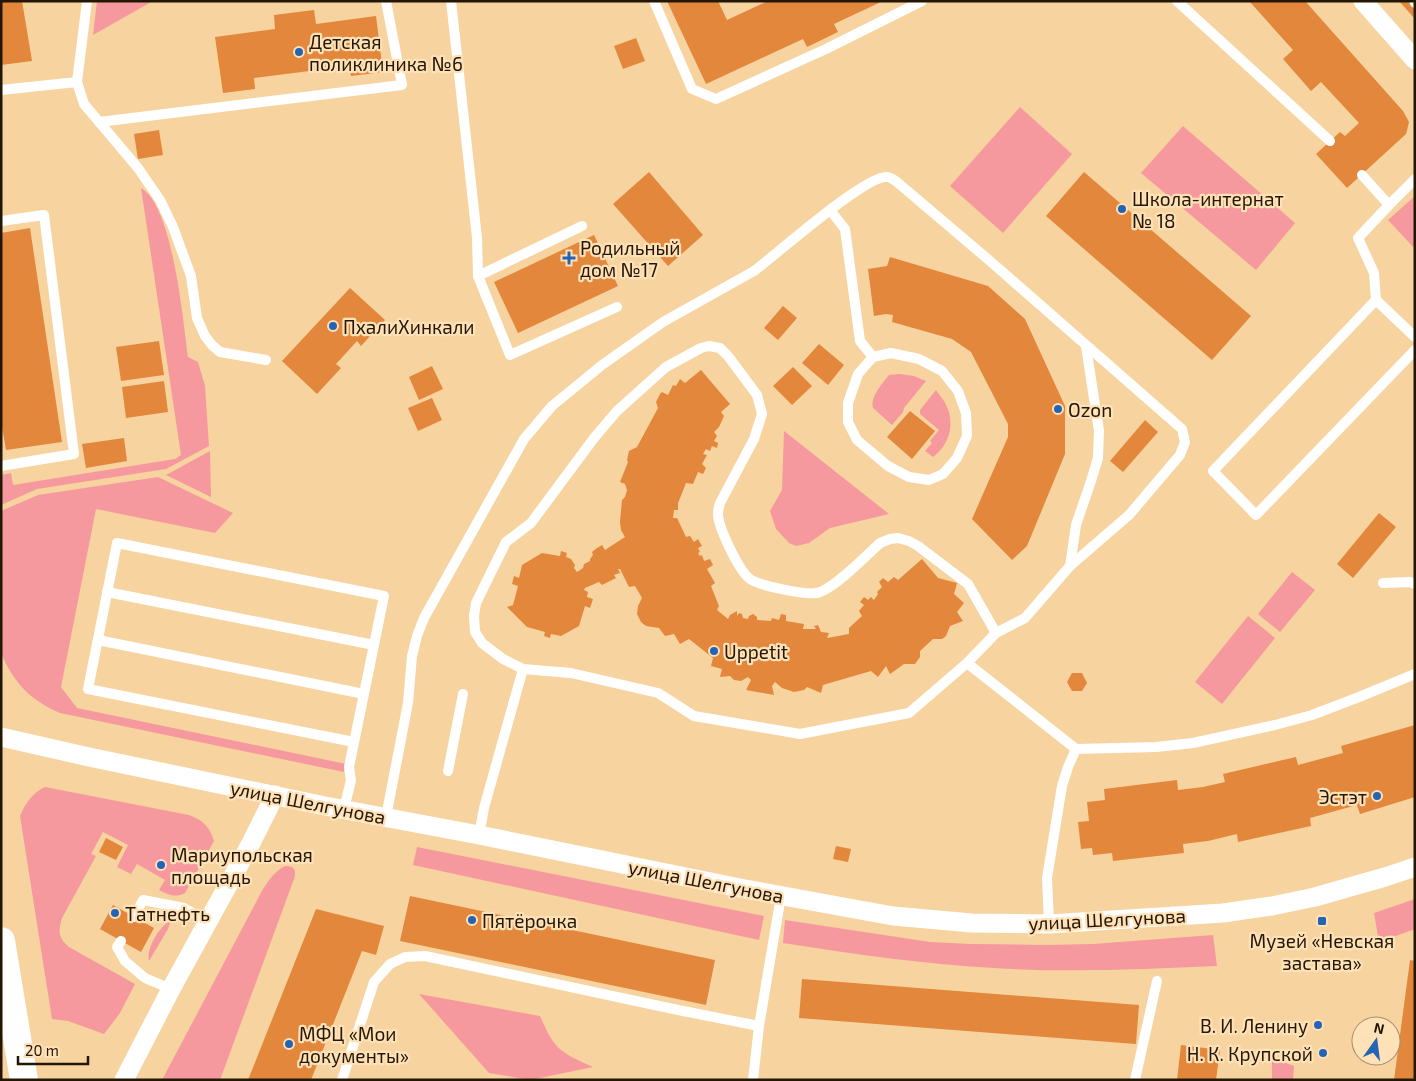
<svg xmlns="http://www.w3.org/2000/svg" width="1416" height="1081" viewBox="0 0 1416 1081" font-family="'Exo 2',sans-serif">
<style>
.green{fill:#f6999e}
.building{fill:#e3873c}
.lines{fill:none;stroke-linecap:round;stroke-linejoin:round}
.service{stroke:#fff;stroke-width:10}
.minor{stroke:#fff;stroke-width:19}
.secondary{stroke:#fff;stroke-width:28}
.poi-dot{fill:#2464b5;stroke:#ffe1b8;stroke-width:2}
.labels{text-anchor:middle;dominant-baseline:central;stroke-width:4.5;stroke-linejoin:round;paint-order:stroke}
.poi-label{font-size:19px;fill:#231603;stroke:#ffe1b8;text-anchor:start}
.street-label{font-size:19px;fill:#231603;stroke:#ffe1b8}
</style>
<rect width="100%" height="100%" fill="#f7d39f"/>
<g class="green">
<polygon points="97,1 153,1 93,35"/>
<polygon points="1020,107 1072,154 1003,233 950,186"/>
<polygon points="1183,126 1295,223 1256,270 1141,173"/>
<path d="M141 188C173 206 183 321 188 357L198 362 205 386 209 446 166 469 37 489 1 505V475L11 473 13 485 175 459 181 455Z"/>
<polygon points="1415,196 1415,249 1388,220"/>
<path d="M899 374 914 376 926 381 904 408 903 412 892 425 873 408C870 397 882 384 889 375Z"/>
<path d="M936 390C940 396 945 401 947 407 955 425 949 445 933 457L925 451 932 443 930 441 939 430 920 414V410Z"/>
<polygon points="784,431 889,514 830,528 809,543 796,546 789,543 776,529 770,511 782,490"/>
<polygon points="210,451 211,497 166,475"/>
<path d="M158 477 233 513 215 533 96 509 61 687 77 708 346 764 344 772 60 713C30 700 14 683 1 653V511L38 495Z"/>
<polygon points="1292,572 1315,590 1280,632 1258,614"/>
<polygon points="1248,616 1275,638 1222,704 1195,682"/>
<path d="M45 787 189 815C203 820 210 827 214 841L185 893C176 898 168 895 159 890L165 880 137 864 131 874 117 867 128 845 103 832 91 854 96 856 62 918C58 932 58 937 69 947L135 984 120 1013 104 1034 68 1021 52 1019 20 816C25 804 33 792 45 787Z"/>
<polygon points="417,847 764,916 759,940 413,865"/>
<path d="M285 866C296 866 296 871 294 879L220 1080H162L263 889C269 880 275 871 285 866Z"/>
<polygon points="1415,899 1415,929 1379,942 1374,913"/>
<path d="M171 920 168 929 149 961C146 948 159 927 171 920Z"/>
<path d="M785 920 930 942 971 944 1048 945 1093 944 1213 935 1217 966C1143 969 1068 973 994 968 923 964 853 954 783 943Z"/>
<path d="M419 994 540 1016C545 1027 551 1042 561 1050 570 1057 582 1062 593 1067L530 1080 489 1073Z"/>
<polygon points="1272,1058 1294,1066 1293,1080 1272,1080"/>
</g>
<g class="building">
<polygon points="1,1 22,1 32,61 1,65"/>
<polygon points="667,1 718,1 727,20 768,1 883,1 834,24 838,32 807,47 803,39 706,84"/>
<polygon points="1249,1 1305,1 1403,111 1409,122 1406,134 1347,188 1316,154 1340,132 1345,136 1359,123 1321,82 1311,91 1283,59 1293,50"/>
<polygon points="1399,1 1415,1 1415,19"/>
<polygon points="314,10 316,24 376,16 383,72 351,76 349,66 254,78 255,89 223,93 215,37 275,29 274,15"/>
<polygon points="636,38 645,61 623,69 614,46"/>
<polygon points="159,130 163,155 138,159 134,134"/>
<polygon points="649,172 703,235 668,266 613,204"/>
<polygon points="1084,172 1251,316 1212,360 1046,216"/>
<polygon points="30,228 62,442 6,450 1,421 1,233"/>
<polygon points="594,235 618,286 518,333 494,282"/>
<polygon points="890,257 988,286 1025,319 1065,406 1065,454 1027,546 1012,560 972,519 1008,437 1008,424 971,352 952,339 892,322 893,315 886,314 874,316 868,269 887,266"/>
<polygon points="350,288 385,320 361,346 357,341 336,364 341,368 317,394 282,361"/>
<polygon points="783,306 797,318 778,340 764,328"/>
<polygon points="159,341 164,375 121,381 116,347"/>
<polygon points="819,344 844,365 828,385 802,363"/>
<polygon points="432,366 443,389 419,400 409,377"/>
<polygon points="793,367 812,386 792,405 773,386"/>
<polygon points="701,370 730,404 721,412 724,416 719,427 714,432 717,436 714,441 718,443 717,448 712,446 710,451 706,449 703,454 707,455 702,464 706,468 703,474 698,472 693,484 686,483 678,503 678,510 674,510 673,518 677,518 686,537 690,536 694,542 698,539 702,546 698,548 700,552 698,553 700,556 702,555 704,561 710,559 713,565 707,569 715,583 711,586 719,606 717,610 728,619 730,615 737,611 737,616 739,613 742,614 743,618 748,619 749,616 753,614 757,617 757,620 771,621 772,618 779,620 781,614 786,615 786,621 804,624 803,629 816,629 814,626 818,625 821,632 829,633 827,638 849,634 849,628 862,616 859,611 864,605 860,602 864,597 868,600 871,597 874,600 878,594 877,592 882,587 879,582 883,578 888,582 894,577 898,580 922,559 938,578 957,583 954,594 964,603 957,612 963,621 950,626 946,636 942,639 933,639 920,651 920,657 915,664 904,664 890,674 886,666 878,677 871,671 823,685 821,693 807,687 804,690 794,692 782,688 775,682 772,686 774,695 746,690 751,680 748,677 741,681 734,680 730,676 720,677 722,669 711,666 713,658 689,639 680,644 674,634 665,636 659,628 646,626 641,622 637,614 638,606 642,598 635,586 629,587 620,569 618,569 620,573 614,575 616,578 602,585 599,582 585,588 584,590 588,592 587,597 593,599 590,608 585,606 579,626 561,636 551,634 550,638 544,636 545,632 527,627 507,607 513,605 518,586 512,584 514,576 519,578 522,565 542,553 560,556 561,551 567,553 566,557 571,559 575,565 574,568 577,572 583,568 584,564 590,561 590,559 593,555 592,552 597,548 602,545 605,550 625,537 621,530 620,522 622,500 625,497 627,490 625,484 620,482 628,462 627,460 629,451 637,447 658,408 656,402 660,394 662,392 668,395 673,385 676,386 680,379 685,383"/>
<polygon points="164,381 168,412 126,418 122,387"/>
<polygon points="432,398 442,420 418,431 408,408"/>
<polygon points="910,411 935,431 912,459 887,437"/>
<polygon points="1145,420 1158,432 1123,472 1110,461"/>
<polygon points="124,438 127,461 86,468 82,444"/>
<polygon points="1379,513 1396,527 1353,578 1337,564"/>
<polygon points="1072,673 1082,673 1087,683 1082,691 1072,691 1067,682"/>
<polygon points="1415,725 1415,797 1360,814 1357,805 1310,818 1311,826 1238,842 1237,834 1208,841 1183,844 1184,853 1113,861 1112,853 1093,855 1092,848 1081,849 1078,822 1089,821 1087,802 1105,800 1104,789 1177,780 1178,790 1203,787 1225,782 1223,774 1296,757 1298,765 1343,753 1341,746"/>
<polygon points="106,838 123,847 116,860 99,852"/>
<polygon points="836,846 851,849 848,862 833,859"/>
<polygon points="410,896 715,960 706,1005 400,941"/>
<polygon points="113,905 154,928 141,952 100,929"/>
<polygon points="316,909 384,926 376,955 362,951 311,1080 248,1080"/>
<polygon points="1410,960 1415,961 1415,1080 1394,1080"/>
<polygon points="802,979 1139,1005 1136,1044 799,1018"/>
<polygon points="1181,1045 1220,1050 1216,1080 1177,1080"/>
</g>
<g class="lines">
<g class="service">
<polyline points="87,1 77,82 84,104 138,168 160,200 173,227 191,276 197,318 205,336 212,345 220,352 266,360"/>
<polyline points="451,1 477,238 478,276 582,226"/>
<polyline points="654,1 692,89 716,99 826,49 922,1"/>
<polyline points="1177,1 1330,141"/>
<polyline points="1414,1 1415,3"/>
<polyline points="1,90 77,82"/>
<polyline points="99,122 402,85 386,1"/>
<polyline points="1362,175 1389,205 1415,179"/>
<polyline points="1389,205 1358,238 1374,273 1376,300 1415,337"/>
<polyline points="830,210 845,229 860,341 873,357"/>
<polyline points="1,221 44,215 74,454 1,466"/>
<polyline points="478,276 510,355 617,307"/>
<polyline points="1376,300 1213,471 1256,515 1415,350"/>
<polygon points="891,353 919,359 942,371 958,391 966,413 967,436 957,458 943,474 929,480 909,477 888,466 857,440 848,422 848,403 858,374 873,357"/>
<polyline points="1070,566 1076,525 1091,481 1098,458 1099,431 1086,346"/>
<polyline points="1383,583 1410,582 1415,584"/>
<polyline points="107,592 374,645"/>
<polyline points="98,640 364,694"/>
<path d="M967 663 996 633 968 584 918 546 909 541 898 538 890 539 880 543C867 555 833 590 817 593 805 595 760 586 750 579 739 571 718 527 718 514 718 511 719 506 720 503L754 439 762 414 757 395 728 356 720 348 709 346 701 348 666 367 617 411 594 438 531 523 506 542 476 603 474 616 475 632 482 643 503 659 523 669 571 673 658 693 694 716 800 734 909 713 967 663 1076 749 1068 767 1062 786 1047 878 1049 924"/>
<polyline points="1076,749 1156,747 1193,743 1275,725 1312,715 1359,697 1415,674"/>
<polyline points="448,771 463,694"/>
<polyline points="344,809 351,780 349,767 384,596 117,543 88,689 354,742"/>
<path d="M386 817 408 703 412 656 417 636 424 618 524 439 552 406 602 365 663 322 754 271C776 255 865 175 887 177 890 177 894 180 897 182L990 261 1182 429 1185 442 1180 455 1129 515 1070 566 1025 618 996 633"/>
<polyline points="479,835 484,808 523,669"/>
<polyline points="134,917 143,900 184,908 209,922"/>
<polyline points="121,941 117,947 125,961 145,978 171,989"/>
<polyline points="342,1080 374,982 390,964 405,957 425,956 678,1010 759,1026 781,896"/>
<polyline points="753,1080 759,1026"/>
<polyline points="1135,1080 1157,981"/>
</g>
<g class="minor">
<polyline points="1363,1 1415,60"/>
<polyline points="1,737 89,757 325,806 479,835 745,889 893,916 972,923 1049,924 1223,913 1272,906 1315,897 1385,877 1415,867"/>
<polyline points="124,1080 171,989 251,843 275,795"/>
</g>
<polyline class="secondary" points="1,941 24,1080"/>
</g>
<g class="poi-dot">
<circle cx="299" cy="52" r="5"/>
<circle cx="1122" cy="209" r="5"/>
<path d="M566.5 250.5h5v5h5v5h-5v5h-5v-5h-5v-5h5z"/>
<circle cx="333" cy="326" r="5"/>
<circle cx="1058" cy="409" r="5"/>
<circle cx="714" cy="651" r="5"/>
<circle cx="1377" cy="796" r="5"/>
<circle cx="161" cy="865" r="5"/>
<circle cx="115" cy="913" r="5"/>
<circle cx="472" cy="920" r="5"/>
<rect x="1317" y="916" width="10" height="10" rx="2.5"/>
<circle cx="1318" cy="1025" r="5"/>
<circle cx="289" cy="1044" r="5"/>
<circle cx="1323" cy="1053" r="5"/>
</g>
<g class="labels">
<g class="poi-label">
<text x="309" y="41">Детская<tspan x="309" dy="22">поликлиника №6</tspan></text>
<text x="1132" y="198">Школа-интернат<tspan x="1132" dy="22">№ 18</tspan></text>
<text x="580" y="247">Родильный<tspan x="580" dy="22">дом №17</tspan></text>
<text x="343" y="326">ПхалиХинкали</text>
<text x="1068" y="409">Ozon</text>
<text x="724" y="651">Uppetit</text>
<text x="1367" y="796" text-anchor="end">Эстэт</text>
<text x="171" y="854">Мариупольская<tspan x="171" dy="22">площадь</tspan></text>
<text x="125" y="913">Татнефть</text>
<text x="482" y="920">Пятёрочка</text>
<text x="1322" y="940" text-anchor="middle">Музей «Невская<tspan x="1322" dy="22">застава»</tspan></text>
<text x="1308" y="1025" text-anchor="end">В. И. Ленину</text>
<text x="299" y="1033">МФЦ «Мои<tspan x="299" dy="22">документы»</tspan></text>
<text x="1313" y="1053" text-anchor="end">Н. К. Крупской</text>
</g>
<g class="street-label">
<text transform="translate(308 802) rotate(11)">улица Шелгунова</text>
<text transform="translate(706 881) rotate(11)">улица Шелгунова</text>
<text transform="translate(1107 919) rotate(-3)">улица Шелгунова</text>
</g>
</g>
<rect width="1416" height="1081" fill="none" stroke="#231603" stroke-width="5"/>
<g transform="translate(1376 1041) rotate(14)"><circle r="24" fill="#ffe1b8" stroke="#a79070"/>
<path d="M0-4L9 19L0 12L-9 19Z" fill="#2464b5"/>
<text y="-8" font-size="14" font-weight="bold" text-anchor="middle" fill="#231603">N</text>
</g>
<path d="M18 1056v8h70v-8" fill="none" stroke="#231603" stroke-width="2.5"/>
<text x="25" y="1056" font-size="15" fill="#231603" stroke="#ffe1b8" stroke-width="4" paint-order="stroke">20 m</text>
</svg>
